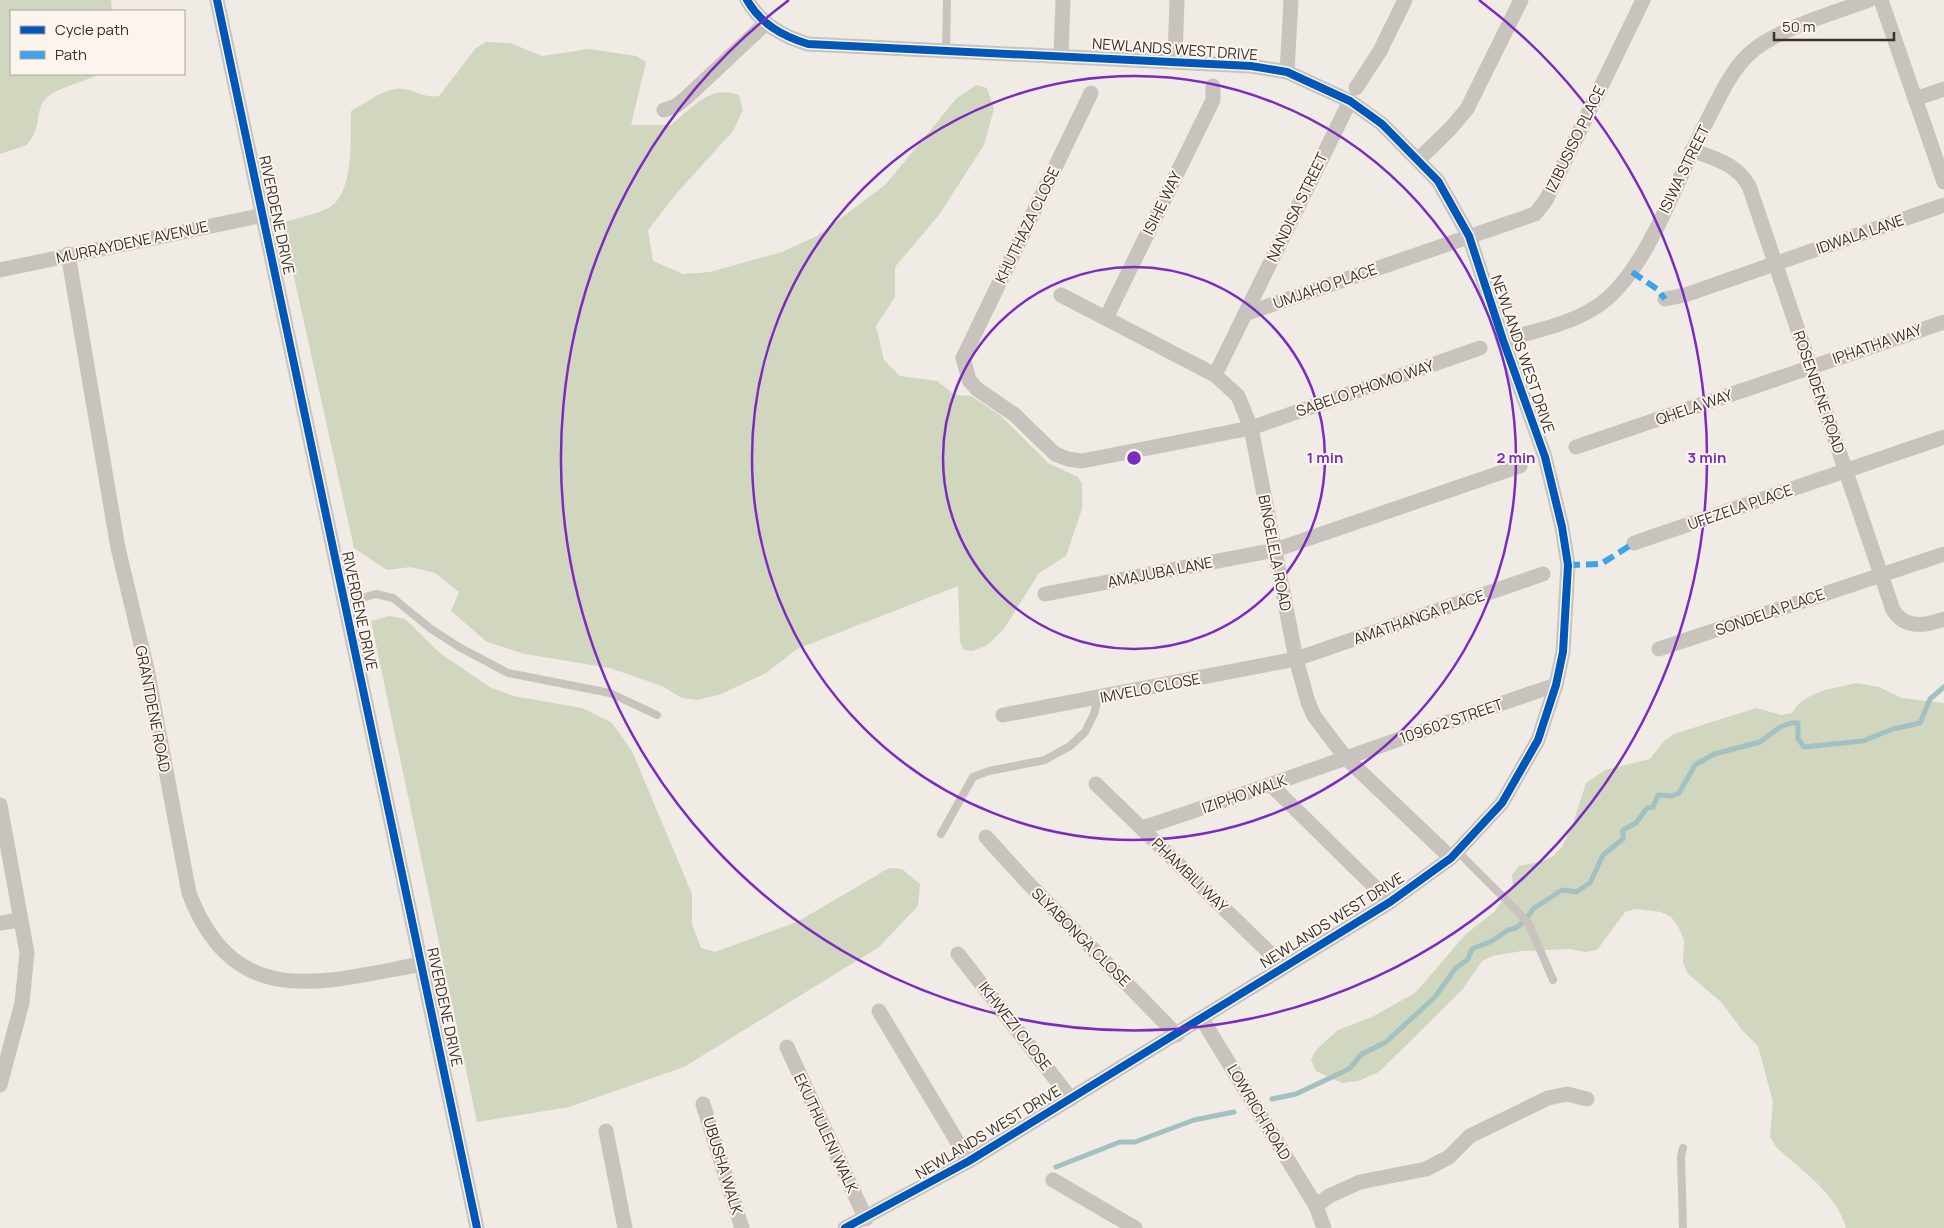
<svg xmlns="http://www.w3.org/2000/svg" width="1944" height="1228" viewBox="0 0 1944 1228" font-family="Manrope,sans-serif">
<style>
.green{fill:#d1d6bf}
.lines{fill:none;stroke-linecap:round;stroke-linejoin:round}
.stream{stroke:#a1c2c1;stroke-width:5}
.lane{stroke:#c9c3be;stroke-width:8}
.street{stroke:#c9c3be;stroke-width:15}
.quiet{stroke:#3fa3eb;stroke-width:6;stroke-dasharray:12 6;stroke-linecap:butt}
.cycleway-casing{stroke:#fbf5ee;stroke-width:11}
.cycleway{stroke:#0057b8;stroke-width:8}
.ring{fill:none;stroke:#7b2cbf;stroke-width:2.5}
.labels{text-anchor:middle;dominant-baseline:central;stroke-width:4;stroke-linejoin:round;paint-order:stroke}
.street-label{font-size:15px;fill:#3b302b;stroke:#fbf5ee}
.centre{fill:#7b2cbf;stroke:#fbf5ee;stroke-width:2.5}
.ring-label{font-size:15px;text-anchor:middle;font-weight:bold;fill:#7b2cbf;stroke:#fbf5ee;stroke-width:4;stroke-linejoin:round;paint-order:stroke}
</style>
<rect width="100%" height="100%" fill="#f0ebe5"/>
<g class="green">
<path d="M0 0H111L112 11H11V74H98C84 83 52 88 43 102 37 112 39 122 35 132 33 137 29 141 27 145L0 154Z"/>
<path d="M486 42 510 43 542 56 589 49 636 56 646 62 631 125H671C692 108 710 84 739 95L743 110 733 131 676 194 648 230 653 261 683 274 710 272 782 252 817 236 885 185 956 99 976 85 987 88 994 109 984 145 939 215 895 267V297L876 326 884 360 900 376 937 381 955 395 971 396 1000 415 1048 463 1078 477 1082 484V509L1066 556 1039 573 1004 629 986 646 972 651 964 650 960 642 958 586 797 649 766 673 721 694 698 700 682 698 662 686 610 668 525 654 487 642 451 611 459 592 435 573 411 567 387 570 354 548 282 223C295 218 319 214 330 207 355 191 350 137 351 111 366 103 388 85 405 89 420 92 423 98 439 96L476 48Z"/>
<polygon points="389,616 405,619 441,654 490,687 513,696 582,708 612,723 632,751 692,894 692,924 701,948 715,952 797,922 889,868 902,869 920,884 918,906 879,947 684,1067 569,1107 477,1122 371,621"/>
<path d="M1856 683 1879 687 1902 698 1944 703V1228H1846C1837 1194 1801 1170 1776 1147L1770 1137 1773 1102 1758 1046 1742 1030 1722 1003 1688 974 1683 963 1684 940 1678 926 1671 917 1661 912 1636 909 1625 912 1597 950 1585 952 1569 949 1522 951 1492 956 1482 961 1462 990 1379 1072 1358 1081 1342 1083 1316 1071 1311 1060 1316 1050 1338 1030 1372 1017 1415 993 1466 934 1494 912 1513 886 1512 875 1519 866 1543 861 1553 856 1562 847 1572 826 1586 783 1605 770 1650 759 1664 741 1674 734 1756 708 1781 715 1792 713C1805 691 1832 689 1856 683Z"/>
</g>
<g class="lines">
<g class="stream">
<polyline points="1529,915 1533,909 1562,890 1576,892 1590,883 1603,855 1623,839 1623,830 1636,823 1647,808 1653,807 1658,795 1672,796 1679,793 1695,765 1714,754 1760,742 1780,727 1791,723 1798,723 1798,739 1804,747 1863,741 1893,729 1920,723 1930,699 1944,687"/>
<polyline points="1272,1099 1296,1094 1349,1069 1362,1054 1386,1042 1435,997 1455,969 1468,959 1472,949 1492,941 1508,930 1516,928 1522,923"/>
<polyline points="1056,1167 1120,1142 1135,1142 1194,1120 1234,1112"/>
</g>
<g class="lane">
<polyline points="946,52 947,0"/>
<polyline points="344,603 376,594 393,598 431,629 459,647 508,673 610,693 657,715"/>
<polyline points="941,834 973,777 989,771 1045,760 1070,746 1085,732 1094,714 1098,698"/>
<polyline points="1457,851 1528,922 1553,980"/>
<polyline points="1683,1228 1681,1156 1683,1148"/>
</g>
<g class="street">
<polyline points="217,0 477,1228"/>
<path d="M747 0C761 24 782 36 808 44L1251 66 1287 72 1350 101 1382 124 1438 181 1469 236 1503 340 1545 457 1562 527 1568 565 1563 652 1556 685 1538 740 1502 803 1451 858 1390 902 969 1161 845 1228"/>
<polyline points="1881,0 1944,182"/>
<polyline points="1061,56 1063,0"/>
<polyline points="1175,60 1177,0"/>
<polyline points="1287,72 1291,0"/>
<polyline points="1356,88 1380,51 1405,0"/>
<polyline points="1091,93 963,358 969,380 977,389 1015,415 1055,454 1068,459 1082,461 1251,428 1480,348"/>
<polyline points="1915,99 1944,89"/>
<polyline points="664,110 676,106 687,97 766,23"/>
<path d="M1692 150C1715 159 1736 163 1749 186L1893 610C1905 629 1924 626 1944 619"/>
<polyline points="1418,160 1450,129 1467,109 1521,0"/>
<path d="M68 254 118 548 147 669 189 893C235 1013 322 982 422 964"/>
<polyline points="0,270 264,215"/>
<polyline points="1061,295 1215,375 1238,396 1251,428 1296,659 1308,702 1314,716 1345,757 1451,858"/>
<polyline points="1665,299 1685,295 1944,205"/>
<polyline points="1245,314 1535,214 1546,200 1643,0"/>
<polyline points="1106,318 1213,100 1213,86"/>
<path d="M1503 340C1534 331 1568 325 1596 307 1647 275 1678 175 1707 121 1719 98 1730 72 1749 54 1775 29 1835 13 1869 0"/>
<polyline points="1215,375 1350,101"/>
<polyline points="1576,447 1944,322"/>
<polyline points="1634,543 1944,437"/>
<polyline points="1045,594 1275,550 1520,466"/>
<polyline points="1659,649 1944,554"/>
<polyline points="1003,715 1296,659 1543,574"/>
<polyline points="1096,784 1283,966"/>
<polyline points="1272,786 1390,902"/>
<polyline points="0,805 27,953 22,1003 0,1085"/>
<path d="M1142 828C1281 783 1417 731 1556 685"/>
<polyline points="986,837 1027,882 1177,1035"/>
<polyline points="0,923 19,920"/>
<polyline points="958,954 1071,1099"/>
<polyline points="879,1011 969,1161"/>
<polyline points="1202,1019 1316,1206 1324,1228"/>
<polyline points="787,1047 866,1219"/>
<polyline points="703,1104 742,1228"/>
<polyline points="606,1131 625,1228"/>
<polyline points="1053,1180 1135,1228"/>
<polyline points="1316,1206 1329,1196 1360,1182 1426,1169 1449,1157 1470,1136 1548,1098 1567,1094 1587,1099"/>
</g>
<g class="quiet">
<polyline points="1632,272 1657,289 1665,299"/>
<polyline points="1568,565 1601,564 1634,543"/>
</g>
<defs>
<g id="cycleway">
<polyline points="217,0 477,1228"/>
<path d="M747 0C761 24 782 36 808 44L1251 66 1287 72 1350 101 1382 124 1438 181 1469 236 1503 340 1545 457 1562 527 1568 565 1563 652 1556 685 1538 740 1502 803 1451 858 1390 902 969 1161 845 1228"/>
</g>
</defs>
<use href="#cycleway" class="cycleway-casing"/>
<use href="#cycleway" class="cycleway"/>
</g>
<g class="ring">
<circle cx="1134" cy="458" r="191"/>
<circle cx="1134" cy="458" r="382"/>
<path d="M1479 0A573 573 0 1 1 789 0"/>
</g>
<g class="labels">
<g class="street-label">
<text transform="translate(1175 49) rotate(4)">NEWLANDS WEST DRIVE</text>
<text transform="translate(1575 139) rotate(-64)">IZIBUSISO PLACE</text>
<text transform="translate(1684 169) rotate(-64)">ISIWA STREET</text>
<text transform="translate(1162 203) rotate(-64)">ISIHE WAY</text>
<text transform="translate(1297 207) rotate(-64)">NANDISA STREET</text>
<text transform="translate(277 215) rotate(78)">RIVERDENE DRIVE</text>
<text transform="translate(1027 225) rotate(-64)">KHUTHAZA CLOSE</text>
<text transform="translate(1860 234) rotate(-19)">IDWALA LANE</text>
<text transform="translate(132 242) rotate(-12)">MURRAYDENE AVENUE</text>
<text transform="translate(1325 286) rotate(-19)">UMJAHO PLACE</text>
<text transform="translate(1877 344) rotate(-19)">IPHATHA WAY</text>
<text transform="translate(1523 354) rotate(71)">NEWLANDS WEST DRIVE</text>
<text transform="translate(1365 388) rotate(-19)">SABELO PHOMO WAY</text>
<text transform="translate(1819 392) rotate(71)">ROSENDENE ROAD</text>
<text transform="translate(1694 407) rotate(-19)">QHELA WAY</text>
<text transform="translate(1740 507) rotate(-19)">UFEZELA PLACE</text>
<text transform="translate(1275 553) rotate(79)">BINGELELA ROAD</text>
<text transform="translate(1160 572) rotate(-11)">AMAJUBA LANE</text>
<text transform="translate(360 611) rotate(78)">RIVERDENE DRIVE</text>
<text transform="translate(1770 612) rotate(-19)">SONDELA PLACE</text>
<text transform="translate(1419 617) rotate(-19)">AMATHANGA PLACE</text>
<text transform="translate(1150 688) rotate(-11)">IMVELO CLOSE</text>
<text transform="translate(153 709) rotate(79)">GRANTDENE ROAD</text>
<text transform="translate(1451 721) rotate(-19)">109602 STREET</text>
<text transform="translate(1244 794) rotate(-19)">IZIPHO WALK</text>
<text transform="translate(1190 875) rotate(44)">PHAMBILI WAY</text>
<text transform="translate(1332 920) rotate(-32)">NEWLANDS WEST DRIVE</text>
<text transform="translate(1081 937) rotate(45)">SLYABONGA CLOSE</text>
<text transform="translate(445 1007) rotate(78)">RIVERDENE DRIVE</text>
<text transform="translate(1015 1026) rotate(52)">IKHWEZI CLOSE</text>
<text transform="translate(1259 1112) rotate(59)">LOWRICH ROAD</text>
<text transform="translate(988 1132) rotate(-31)">NEWLANDS WEST DRIVE</text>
<text transform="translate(826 1133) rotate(65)">EKUTHULENI WALK</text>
<text transform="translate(723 1166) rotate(73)">UBUSHA WALK</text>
</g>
</g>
<circle cx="1134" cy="458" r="8" class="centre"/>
<g class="ring-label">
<text x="1325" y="463">1 min</text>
<text x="1516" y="463">2 min</text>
<text x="1707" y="463">3 min</text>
</g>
<rect x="10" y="10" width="175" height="65" fill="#fbf5ee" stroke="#aea6a0"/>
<rect x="20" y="26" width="25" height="8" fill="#0057b8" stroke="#aea6a0"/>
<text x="55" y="35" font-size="15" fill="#3b302b">Cycle path</text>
<rect x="20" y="51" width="25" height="8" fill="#3fa3eb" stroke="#aea6a0"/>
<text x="55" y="60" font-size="15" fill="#3b302b">Path</text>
<path d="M1774 32v8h120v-8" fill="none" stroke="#3b302b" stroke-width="2.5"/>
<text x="1782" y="32" font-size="15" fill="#3b302b" stroke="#fbf5ee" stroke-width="4" paint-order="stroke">50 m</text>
</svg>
